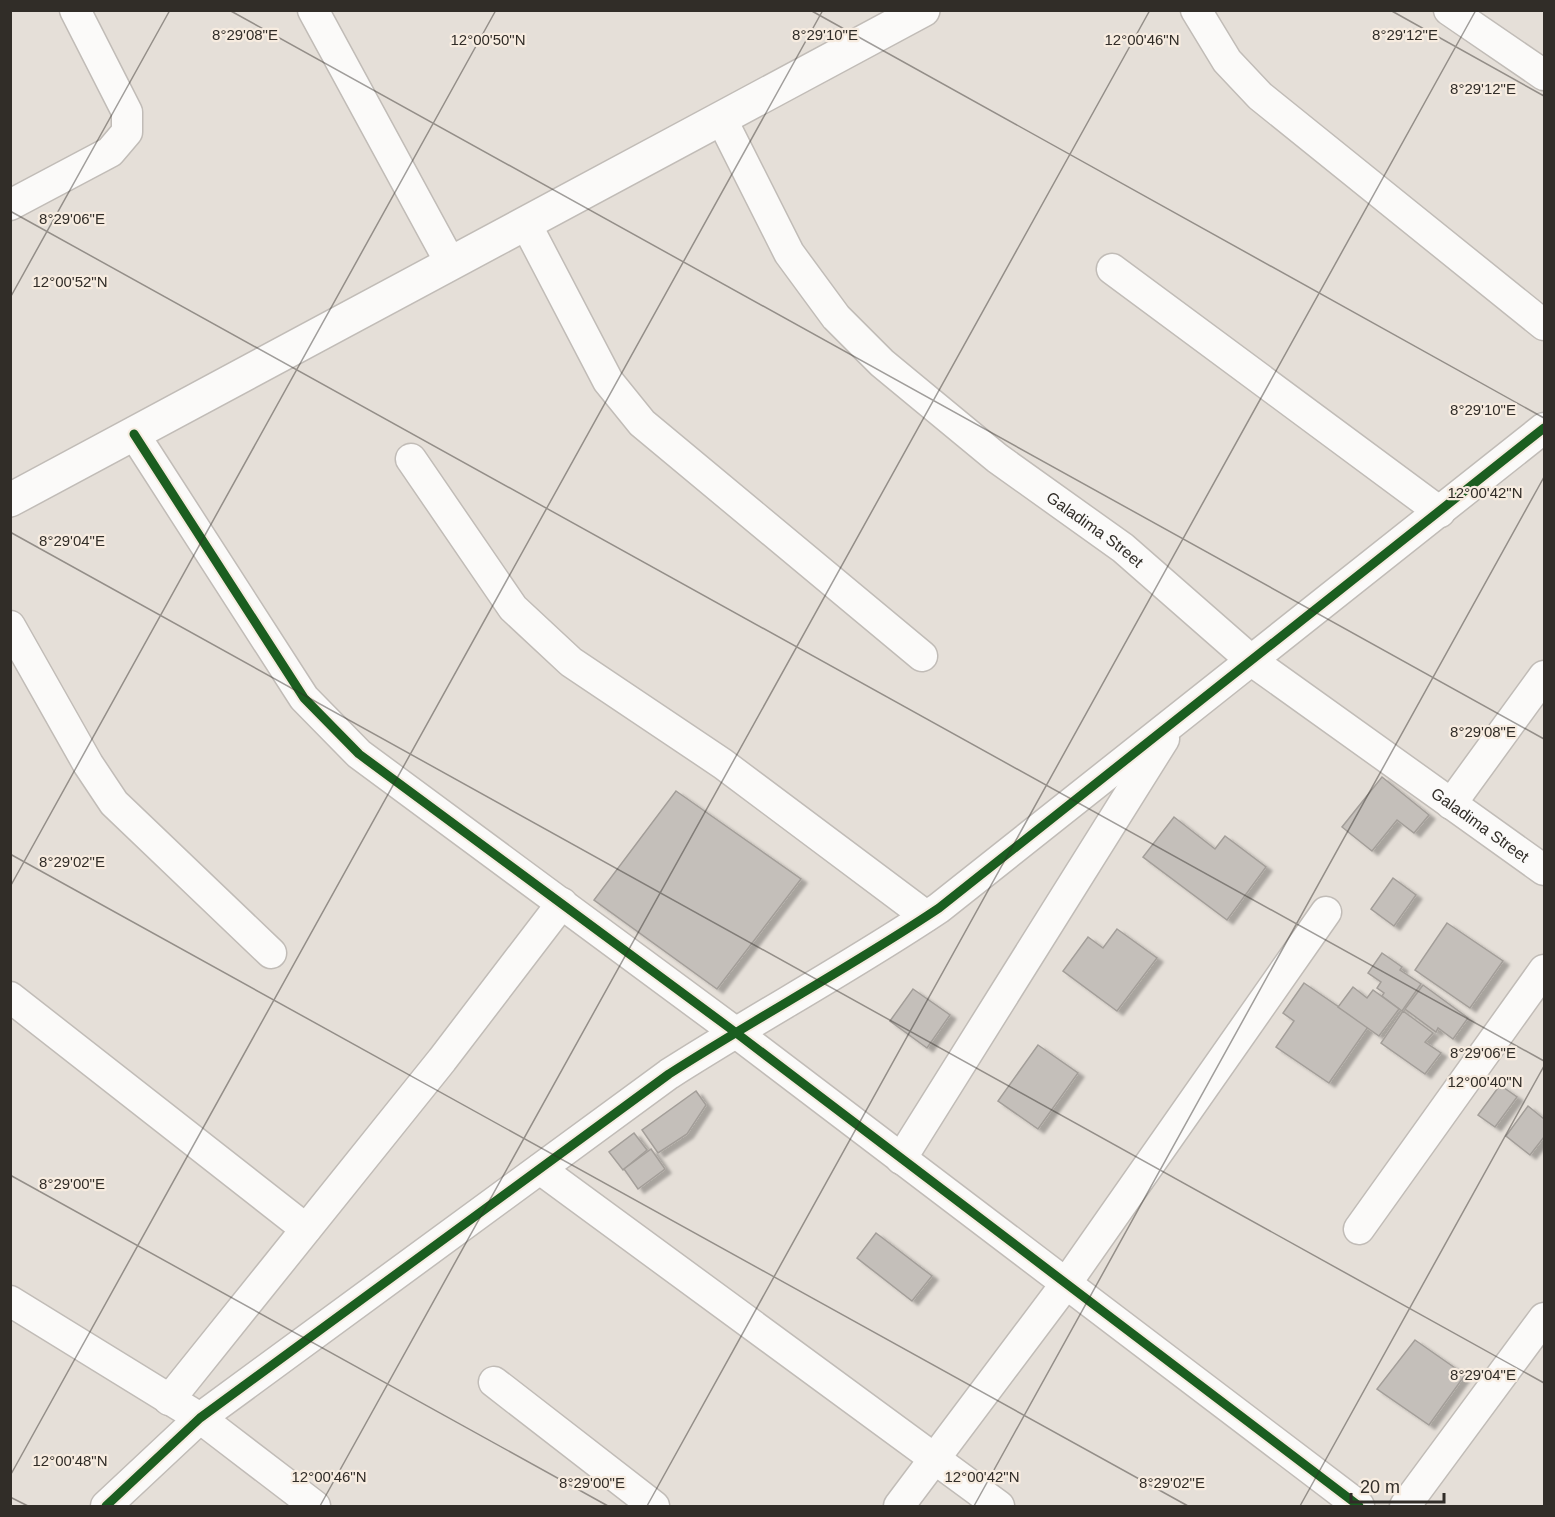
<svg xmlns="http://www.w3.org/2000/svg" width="1555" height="1517" viewBox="0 0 1555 1517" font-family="Arial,sans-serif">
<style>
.building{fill:#c4bfba;stroke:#a39e99;stroke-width:1.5;filter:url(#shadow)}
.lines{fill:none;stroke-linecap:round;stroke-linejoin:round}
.minor-casing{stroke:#c1bcb7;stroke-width:33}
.tertiary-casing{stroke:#c1bcb7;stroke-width:36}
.minor{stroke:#fbfaf9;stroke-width:30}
.tertiary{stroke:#fbfaf9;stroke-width:33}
.cycleway-casing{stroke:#f7ece0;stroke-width:13}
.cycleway{stroke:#1b5e20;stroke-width:9}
.ticks{fill:none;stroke:#312d28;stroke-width:1.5;stroke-opacity:0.45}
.labels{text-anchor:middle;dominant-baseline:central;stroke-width:4.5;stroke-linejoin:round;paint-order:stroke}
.street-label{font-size:16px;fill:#312d28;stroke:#f7ece0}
.ticks-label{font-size:15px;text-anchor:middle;fill:#312d28;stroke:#f7ece0;stroke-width:4.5;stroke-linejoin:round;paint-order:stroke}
</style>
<defs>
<filter id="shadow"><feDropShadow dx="6" dy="4" stdDeviation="1.5" flood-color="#0004"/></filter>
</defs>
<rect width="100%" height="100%" fill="#e5dfd8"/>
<g class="building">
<polygon points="1382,777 1429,815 1414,833 1397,820 1372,851 1342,827"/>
<polygon points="676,791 801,879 717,989 594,900"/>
<polygon points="1174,817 1215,849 1225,836 1266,867 1227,920 1143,857"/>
<polygon points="1393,878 1416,895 1394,926 1371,909"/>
<polygon points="1447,923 1503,961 1470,1008 1415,970"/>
<polygon points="1117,929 1157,958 1117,1011 1063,971 1088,937 1103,948"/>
<polygon points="1382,953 1402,967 1400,970 1421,984 1402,1011 1382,996 1384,993 1377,988 1381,982 1368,973"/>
<polygon points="1304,983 1368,1027 1329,1083 1276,1047 1294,1021 1283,1013"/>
<polygon points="1423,985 1468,1018 1453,1039 1438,1028 1436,1032 1405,1009"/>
<polygon points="1353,987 1367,998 1373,990 1399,1009 1379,1036 1338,1007"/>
<polygon points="913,989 950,1015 927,1048 890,1021"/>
<polygon points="1403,1011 1433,1033 1425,1042 1441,1053 1425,1074 1381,1043"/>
<polygon points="1038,1045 1078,1073 1038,1129 998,1101"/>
<polygon points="1500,1085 1517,1097 1495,1127 1478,1115"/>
<polygon points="696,1091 706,1105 687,1134 658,1153 642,1130"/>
<polygon points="1528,1106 1544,1119 1544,1137 1530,1155 1506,1136"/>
<polygon points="634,1133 647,1150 623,1170 609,1152"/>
<polygon points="651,1149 665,1169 638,1189 624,1169"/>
<polygon points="876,1233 932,1276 912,1301 857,1258"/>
<polygon points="1415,1340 1465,1375 1429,1425 1377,1389"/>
</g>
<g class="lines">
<defs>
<g id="minor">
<polyline points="313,10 451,264"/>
<polyline points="1196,10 1227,61 1260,96 1544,325"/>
<polyline points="1449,10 1544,75"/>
<path id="s1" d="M721 118 789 253 836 317 882 363 997 458 1123 548 1252 661 1544 870"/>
<polyline points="10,205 110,152 127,132 127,112 75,10"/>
<polyline points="526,224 608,381 642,423 922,656"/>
<polyline points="1112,269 1440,512"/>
<polyline points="134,434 304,698 359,754 735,1032 1359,1506"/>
<polyline points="411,459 513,608 571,662 723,764 926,916"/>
<polyline points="10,626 88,764 114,803 271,953"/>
<polyline points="1451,804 1544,676"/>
<polyline points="10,997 306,1229"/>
<polyline points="901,1159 1164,739"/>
<polyline points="540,1169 999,1506"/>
<polyline points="1359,1229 1544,970"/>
<polyline points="10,1301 200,1418 315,1506"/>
<polyline points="494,1382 654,1506"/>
<polyline points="169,1400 442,1060 562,903"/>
<path d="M106 1506 200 1418 669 1074C758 1017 851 967 939 908L1544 428"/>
<polyline points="899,1506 1065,1285 1326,912"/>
<polyline points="1405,1506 1544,1318"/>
</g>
<polyline id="tertiary" points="10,500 923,10"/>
</defs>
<use href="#minor" class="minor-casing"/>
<use href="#tertiary" class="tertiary-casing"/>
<use href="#minor" class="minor"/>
<use href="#tertiary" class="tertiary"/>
<defs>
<g id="cycleway">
<polyline points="134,434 304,698 359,754 735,1032 1359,1506"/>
<path d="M106 1506 200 1418 669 1074C758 1017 851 967 939 908L1544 428"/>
</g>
</defs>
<use href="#cycleway" class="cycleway-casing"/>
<use href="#cycleway" class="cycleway"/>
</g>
<path class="ticks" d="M229 10 1544 739M810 10 1544 418M1390 10 1544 96M10 211 1544 1061M10 298 170 10M10 532 1544 1383M10 854 1188 1506M10 887 496 10M10 1175 608 1506M10 1476 823 10M10 1497 28 1506M320 1506 1150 10M647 1506 1476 10M974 1506 1544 477M1300 1506 1544 1066"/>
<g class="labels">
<g class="street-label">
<text stroke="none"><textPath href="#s1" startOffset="566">Galadima Street</textPath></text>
<text stroke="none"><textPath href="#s1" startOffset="1052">Galadima Street</textPath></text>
</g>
</g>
<g class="ticks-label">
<text x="245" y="40">8°29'08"E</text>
<text x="825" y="40">8°29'10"E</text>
<text x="1405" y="40">8°29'12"E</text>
<text x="488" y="45">12°00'50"N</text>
<text x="1142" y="45">12°00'46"N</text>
<text x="1483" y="94">8°29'12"E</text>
<text x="72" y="224">8°29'06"E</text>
<text x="70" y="287">12°00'52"N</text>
<text x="1483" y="415">8°29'10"E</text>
<text x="1485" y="498">12°00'42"N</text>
<text x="72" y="546">8°29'04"E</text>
<text x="1483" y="737">8°29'08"E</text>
<text x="72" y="867">8°29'02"E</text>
<text x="1483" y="1058">8°29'06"E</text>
<text x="1485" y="1087">12°00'40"N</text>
<text x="72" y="1189">8°29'00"E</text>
<text x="1483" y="1380">8°29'04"E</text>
<text x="70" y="1466">12°00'48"N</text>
<text x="329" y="1482">12°00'46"N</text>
<text x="982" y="1482">12°00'42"N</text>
<text x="592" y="1488">8°29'00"E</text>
<text x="1172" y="1488">8°29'02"E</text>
</g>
<rect width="1555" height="1517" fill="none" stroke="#312d28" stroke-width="24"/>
<path d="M1351 1493v9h93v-9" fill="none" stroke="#312d28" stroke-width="3"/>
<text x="1360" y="1493" font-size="18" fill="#312d28" stroke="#f7ece0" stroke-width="4.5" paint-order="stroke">20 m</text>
</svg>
